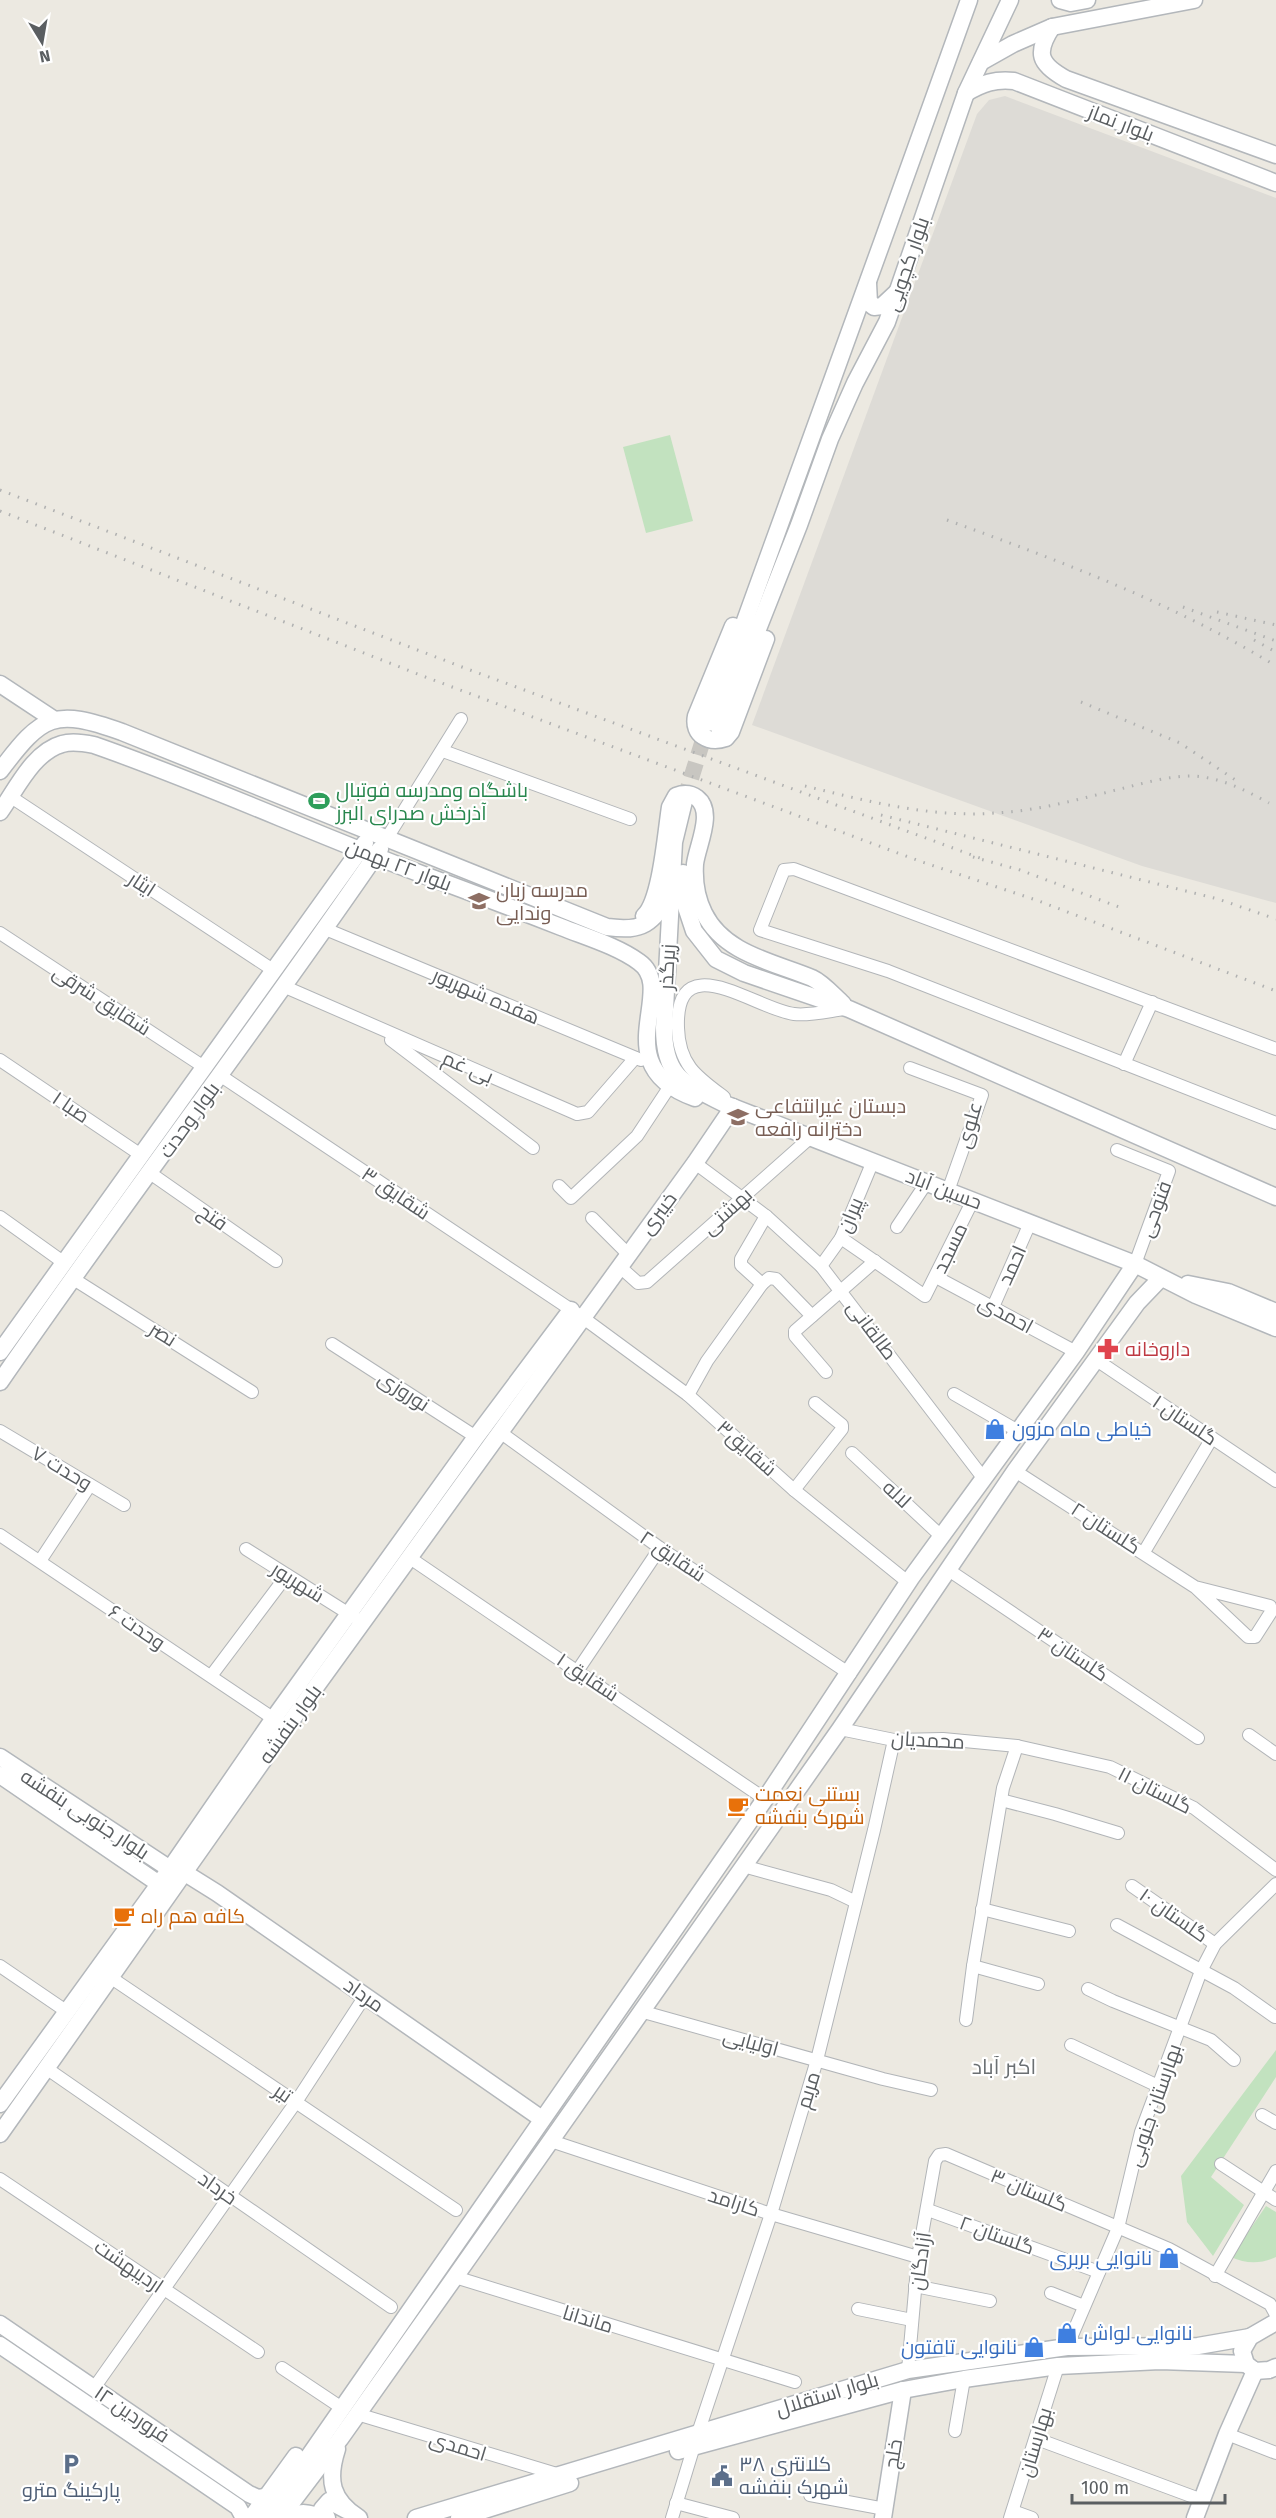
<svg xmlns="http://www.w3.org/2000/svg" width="1276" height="2518" viewBox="0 0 1276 2518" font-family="'Fira Sans',Cairo,sans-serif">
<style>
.industrial{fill:#dddbd6}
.green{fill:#c2e2bf}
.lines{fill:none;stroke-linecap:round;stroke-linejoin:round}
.secondary-tunnel{stroke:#c8c6c1;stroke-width:16;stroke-dasharray:16 8;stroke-linecap:butt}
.street-casing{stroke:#b2b5b8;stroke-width:14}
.secondary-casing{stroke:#b3b7bb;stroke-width:19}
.street{stroke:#fff;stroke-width:12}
.secondary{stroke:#fff;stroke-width:16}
.rail{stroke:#b0b1b1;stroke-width:3;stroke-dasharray:1.5 8;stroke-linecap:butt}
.labels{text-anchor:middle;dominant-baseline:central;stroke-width:4.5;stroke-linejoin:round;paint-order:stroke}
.street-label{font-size:20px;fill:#5a5e61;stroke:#fff}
.leisure-label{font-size:20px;fill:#27864d;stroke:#fff;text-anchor:start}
.education-label{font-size:20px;fill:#785e54;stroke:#fff;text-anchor:start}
.health-label{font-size:20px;fill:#be3a42;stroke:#fff;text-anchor:start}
.shop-label{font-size:20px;fill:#366cbe;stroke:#fff;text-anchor:start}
.food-label{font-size:20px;fill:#c56008;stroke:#fff;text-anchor:start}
.service-label{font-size:20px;fill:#4e5e75;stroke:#fff;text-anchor:start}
.neighbourhood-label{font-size:21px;fill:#6b7073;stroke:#fff}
</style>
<rect width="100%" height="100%" fill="#ece9e1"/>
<polygon class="industrial" points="1005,96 1276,198 1276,903 1142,866 752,725 977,114 989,100"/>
<g class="green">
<polygon points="670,435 693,521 646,533 623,447"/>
<polygon points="1276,2050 1276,2077 1211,2177 1244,2205 1213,2256 1187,2222 1181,2176"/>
<path d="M1266 2206 1276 2212V2257C1261 2264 1246 2264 1231 2257Z"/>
</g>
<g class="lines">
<polyline class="secondary-tunnel" points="684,801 708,724"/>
<defs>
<g id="street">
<polyline points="443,751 630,819"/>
<polyline points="11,797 273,970"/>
<polyline points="387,838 461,719"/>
<polyline points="323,928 641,1060"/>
<polyline points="0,933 204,1067"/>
<polyline points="283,986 577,1114 588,1112 635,1058"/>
<polyline points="391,1040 533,1148"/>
<polyline points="1276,1049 794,869 784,870 760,930 888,971 1276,1123"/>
<polyline points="0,1060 141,1155"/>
<polyline points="1124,1064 1152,1002"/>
<polyline points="910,1068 982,1095 948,1191"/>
<polyline points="221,1076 582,1317 688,1395 794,1490 909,1583"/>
<path d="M724 1097C697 1077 679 1065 678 1028 675 944 755 1009 794 1014 809 1016 829 1011 844 1009"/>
<polyline points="1117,1150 1169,1171 1135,1264"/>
<polyline points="695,1163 766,1216 821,1266 984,1479"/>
<polyline points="150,1173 276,1261"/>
<polyline points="559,1186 571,1198 637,1136 670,1086"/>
<polyline points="766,1216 741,1259 741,1265 762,1284 769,1278 776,1279 812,1316"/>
<polyline points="0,1217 63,1262"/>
<polyline points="592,1218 628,1254"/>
<polyline points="897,1227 927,1182"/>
<polyline points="841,1238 925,1296 973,1200"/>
<polyline points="619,1266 638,1283 647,1282 812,1136"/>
<polyline points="821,1266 841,1238 873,1161"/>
<polyline points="936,1277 1076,1352"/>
<polyline points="72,1278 252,1392"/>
<polyline points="993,1307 1030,1223"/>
<polyline points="332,1344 476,1437"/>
<polyline points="1095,1359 1276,1481"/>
<polyline points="826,1372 795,1336 795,1331 875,1261"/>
<polyline points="954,1394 1018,1431"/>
<polyline points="688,1395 707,1361 762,1284"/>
<polyline points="0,1431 124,1505"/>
<polyline points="500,1432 660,1548 850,1674"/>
<polyline points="852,1453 941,1536"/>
<polyline points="1015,1471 1195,1587 1248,1637 1255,1637 1271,1612 1270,1606 1195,1587"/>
<polyline points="794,1490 842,1429 842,1425 815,1403"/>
<polyline points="0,1535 280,1723"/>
<polyline points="246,1549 354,1617"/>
<polyline points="1144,1552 1212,1438"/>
<polyline points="410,1558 765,1799"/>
<polyline points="40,1561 90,1485"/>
<polyline points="947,1569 1198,1738"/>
<polyline points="578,1670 660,1548"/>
<polyline points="211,1676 287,1575"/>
<polyline points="840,1729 894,1740 943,1739 1017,1746 1110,1767 1194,1808 1276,1870"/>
<polyline points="1249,1735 1276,1754"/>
<polyline points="1001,1800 1055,1814 1118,1833"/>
<polyline points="743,1866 831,1890 856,1902"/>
<polyline points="1132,1886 1215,1944"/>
<polyline points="982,1909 1069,1931"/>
<polyline points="1117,1925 1234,1988 1275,2017"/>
<polyline points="0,1966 66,2011"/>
<polyline points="973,1966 1038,1984"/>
<polyline points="110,1977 456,2210"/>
<polyline points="1088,1989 1113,2001 1211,2040 1234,2060"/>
<polyline points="640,2011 883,2079 931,2090"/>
<polyline points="966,2020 973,1966 1003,1788 1017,1746"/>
<polyline points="1071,2045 1158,2086"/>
<polyline points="46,2068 391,2307"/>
<polyline points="1262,2115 1276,2123"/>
<polyline points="551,2141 771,2214 918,2257"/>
<polyline points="1221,2164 1276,2200"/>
<polyline points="0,2179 258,2352"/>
<polyline points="928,2210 1099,2272"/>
<polyline points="1215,2276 1276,2171"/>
<polyline points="455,2277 795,2382"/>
<polyline points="915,2286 990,2301"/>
<polyline points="1051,2293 1084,2306"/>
<polyline points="858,2309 912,2320"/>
<polyline points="1067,2347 1118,2228 1141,2132 1201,1971 1215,1944 1276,1884"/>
<polyline points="282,2368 342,2408"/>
<polyline points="908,2370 918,2257 935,2161 939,2155 946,2154 1169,2249 1270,2304 1276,2315"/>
<polyline points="94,2388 296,2102 365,1996"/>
<polyline points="357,2414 560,2475"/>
<polyline points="955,2431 964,2379"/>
<polyline points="698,2433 771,2214 817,2060 874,1830 894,1740"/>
<polyline points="1227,2434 1276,2453"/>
<polyline points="1037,2439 1202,2500"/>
<polyline points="810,2495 885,2509"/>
<polyline points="676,2503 733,2518"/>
<polyline points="1013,2511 1032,2518"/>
<polyline points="672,2518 694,2446"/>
<polyline points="1010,2518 1058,2366"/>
</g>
<g id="secondary">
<polyline points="1060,0 1071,3 1087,0"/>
<path d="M1052 27C1035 53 1039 64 1066 79L1276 155"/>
<polyline points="981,62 1013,44 1052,27 1194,0"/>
<path d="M966 93C983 83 995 79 1014 81L1276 183"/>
<polyline points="868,283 869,303 874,307 882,306 897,292"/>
<path d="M733 626 696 716C692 735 709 744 726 738L731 732 766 639"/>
<polyline points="0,684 53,719"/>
<path d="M708 723C797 483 882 241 969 0"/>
<polyline points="719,728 799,525 830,439 855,383 887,322 966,93 1010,0"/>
<path d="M0 771C43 714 54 708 122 732L607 927C644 932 651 924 671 894"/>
<path d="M684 801 674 842 664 1028C664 1078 685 1084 725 1104L1135 1264 1196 1295 1276 1328"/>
<path d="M0 812C16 790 33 752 62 744 72 741 84 743 94 745 206 784 314 834 424 875 470 892 515 909 561 927 586 937 617 946 639 962 679 990 603 1065 695 1098"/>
<polyline points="683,873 683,898 694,931 716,959 744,973 849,1009 1276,1197"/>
<path d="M644 916C661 901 666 832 670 807L676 796C684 793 690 793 697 798 715 812 697 846 695 864 694 880 697 899 704 913 724 954 774 962 812 978 823 983 834 996 843 1004"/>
<polyline points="1188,1284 1228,1292 1276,1312"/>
<polyline points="0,1352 365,843"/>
<path d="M0 1382C124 1202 257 1029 380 849"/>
<polyline points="0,1757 170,1869 185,1873 217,1893 542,2119"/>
<polyline points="0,1775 165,1888"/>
<polyline points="0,2104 170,1869 274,1718 476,1437 571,1310"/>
<polyline points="0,2134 286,1728 695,1163 733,1107"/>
<polyline points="1276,2322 1250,2337 1242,2351 1246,2364 1255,2371 1269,2370 1276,2367"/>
<polyline points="0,2324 249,2494 258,2498 265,2497"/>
<polyline points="0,2345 238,2507 244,2518"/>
<path d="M337 2449C327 2480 331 2500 359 2518"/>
<polyline points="678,2451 903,2390 964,2379 1058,2366 1160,2361 1246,2364"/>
<polyline points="251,2518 296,2456"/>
<polyline points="266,2518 765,1799 911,1578 1076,1352 1135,1264"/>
<polyline points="280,2518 340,2439 455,2277 840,1729 1015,1471 1137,1303 1161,1278"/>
<path d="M288 2518C300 2510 310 2513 323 2518"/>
<polyline points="327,2518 322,2509 329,2501 346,2510"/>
<polyline points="416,2518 908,2370 1067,2347 1198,2346 1250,2337"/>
<polyline points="459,2518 570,2483"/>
<polyline points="883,2518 903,2390"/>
<polyline points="1195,2518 1227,2434 1255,2371"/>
</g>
</defs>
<use href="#street" class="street-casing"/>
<use href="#secondary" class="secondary-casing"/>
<use href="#street" class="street"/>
<use href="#secondary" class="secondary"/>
<g class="rail">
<polyline points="0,490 462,667 980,858"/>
<polyline points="0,511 428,678 922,862 1036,900 1276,991"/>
<path d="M947 520C1060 561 1173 603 1276 666"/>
<polyline points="1183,607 1276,641"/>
<polyline points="1217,612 1276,625"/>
<polyline points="1254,640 1276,652"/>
<polyline points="1081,702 1180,743 1240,783"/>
<path d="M805 786C867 801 931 818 995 813 1036 811 1076 800 1116 790 1141 784 1166 776 1192 776 1220 777 1245 790 1269 803"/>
<polyline points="881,815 1218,899 1276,919"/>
<polyline points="973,857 1020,870 1119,907"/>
</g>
</g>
<defs>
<symbol id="stadium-bare" viewBox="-9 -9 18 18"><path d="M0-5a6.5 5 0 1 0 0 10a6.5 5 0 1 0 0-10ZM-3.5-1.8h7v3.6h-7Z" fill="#2e9e5b" stroke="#fff" stroke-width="2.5" paint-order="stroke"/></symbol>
<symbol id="school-bare" viewBox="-9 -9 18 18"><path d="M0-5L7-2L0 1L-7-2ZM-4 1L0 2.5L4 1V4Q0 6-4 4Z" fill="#8d6e63" stroke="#fff" stroke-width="2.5" paint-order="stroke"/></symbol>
<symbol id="pharmacy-bare" viewBox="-9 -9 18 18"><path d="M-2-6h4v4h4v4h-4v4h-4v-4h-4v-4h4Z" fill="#e0444e" stroke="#fff" stroke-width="2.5" paint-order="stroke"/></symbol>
<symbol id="shop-bare" viewBox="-9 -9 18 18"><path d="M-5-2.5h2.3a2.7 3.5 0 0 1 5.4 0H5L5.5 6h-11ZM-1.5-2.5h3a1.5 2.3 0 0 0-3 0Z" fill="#3f7fe0" stroke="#fff" stroke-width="2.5" paint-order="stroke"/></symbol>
<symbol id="cafe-bare" viewBox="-9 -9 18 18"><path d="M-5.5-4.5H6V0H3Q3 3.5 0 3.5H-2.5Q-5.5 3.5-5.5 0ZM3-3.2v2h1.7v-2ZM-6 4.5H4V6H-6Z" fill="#e8710a" stroke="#fff" stroke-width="2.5" paint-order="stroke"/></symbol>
<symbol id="parking-bare" viewBox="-9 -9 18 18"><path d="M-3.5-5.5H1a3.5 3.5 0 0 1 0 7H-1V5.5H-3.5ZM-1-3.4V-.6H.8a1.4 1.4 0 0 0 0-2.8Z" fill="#5c6f8a" stroke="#fff" stroke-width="2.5" paint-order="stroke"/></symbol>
<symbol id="civic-bare" viewBox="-9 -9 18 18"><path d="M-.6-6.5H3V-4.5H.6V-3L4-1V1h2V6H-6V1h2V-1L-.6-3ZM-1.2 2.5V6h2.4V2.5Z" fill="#5c6f8a" stroke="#fff" stroke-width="2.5" paint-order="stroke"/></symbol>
</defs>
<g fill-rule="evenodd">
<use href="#stadium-bare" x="304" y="786" width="30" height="30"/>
<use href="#school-bare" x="464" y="886" width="30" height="30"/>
<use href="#school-bare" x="723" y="1102" width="30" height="30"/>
<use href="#pharmacy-bare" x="1093" y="1334" width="30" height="30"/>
<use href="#shop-bare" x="980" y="1414" width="30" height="30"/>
<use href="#cafe-bare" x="723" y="1791" width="30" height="30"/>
<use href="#cafe-bare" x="109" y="1901" width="30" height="30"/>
<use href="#shop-bare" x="1154" y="2243" width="30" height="30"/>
<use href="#shop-bare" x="1052" y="2318" width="30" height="30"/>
<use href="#shop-bare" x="1019" y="2332" width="30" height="30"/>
<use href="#parking-bare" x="56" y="2449" width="30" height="30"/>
<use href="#civic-bare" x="707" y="2461" width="30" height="30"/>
</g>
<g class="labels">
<g class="street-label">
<text transform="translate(1121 123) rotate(21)">بلوار نماز</text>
<text transform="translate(907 264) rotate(-71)">بلوار کچویی</text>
<text transform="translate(399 865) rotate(21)">بلوار ۲۲ بهمن</text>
<text transform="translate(142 884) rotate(33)">ایثار</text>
<text transform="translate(667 967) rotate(-87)">زیرگذر</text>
<text transform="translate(486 996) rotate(23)">هفده شهریور</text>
<text transform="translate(102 1000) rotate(33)">شقایق شرقی</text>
<text transform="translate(468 1067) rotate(23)">بی غم</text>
<text transform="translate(71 1107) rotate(34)">صبا ۱</text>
<text transform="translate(189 1120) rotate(-54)">بلوار وحدت</text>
<text transform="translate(969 1125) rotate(-74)">علوی</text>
<text transform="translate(944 1189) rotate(21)">حسین آباد</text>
<text transform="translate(396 1193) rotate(34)">شقایق ۳</text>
<text transform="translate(1155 1209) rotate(-70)">فتوحی</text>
<text transform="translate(727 1211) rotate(-42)">بهشتی</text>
<text transform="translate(658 1213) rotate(-53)">خیبری</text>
<text transform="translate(850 1215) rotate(-67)">پیران</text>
<text transform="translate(213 1217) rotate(35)">فتح</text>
<text transform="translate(950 1248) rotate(-64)">مسجد</text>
<text transform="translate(1012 1265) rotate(-66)">احمد</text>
<text transform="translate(1006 1314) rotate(28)">احمدی</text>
<text transform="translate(872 1330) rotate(53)">طالقانی</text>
<text transform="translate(163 1334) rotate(32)">نصر</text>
<text transform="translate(404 1391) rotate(33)">نوروزی</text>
<text transform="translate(1185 1420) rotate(34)">گلستان ۱</text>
<text transform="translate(747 1448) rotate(42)">شقایق۳</text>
<text transform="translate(62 1468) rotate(31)">وحدت ۷</text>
<text transform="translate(897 1494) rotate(43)">لاله</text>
<text transform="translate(1106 1528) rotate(33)">گلستان ۲</text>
<text transform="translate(673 1556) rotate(34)">شقایق ۲</text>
<text transform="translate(298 1582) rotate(32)">شهریور</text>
<text transform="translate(137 1627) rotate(34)">وحدت ۶</text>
<text transform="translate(1073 1654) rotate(34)">گلستان ۳</text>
<text transform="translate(588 1677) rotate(34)">شقایق ۱</text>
<text transform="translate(290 1724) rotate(-54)">بلوار بنفشه</text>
<text transform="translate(928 1740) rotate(3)">محمدیان</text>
<text transform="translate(1155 1790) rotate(27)">گلستان ۱۱</text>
<text transform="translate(85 1814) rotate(33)">بلوار جنوبی بنفشه</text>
<text transform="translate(1174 1915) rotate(35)">گلستان ۱۰</text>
<text transform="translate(364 1995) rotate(35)">مرداد</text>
<text transform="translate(751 2042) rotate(15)">اولیایی</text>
<text transform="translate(808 2090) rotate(-73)">مریم</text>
<text transform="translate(283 2093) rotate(34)">تیر</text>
<text transform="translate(1154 2105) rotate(-71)">بهارستان جنوبی</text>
<text transform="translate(218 2188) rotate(35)">خرداد</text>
<text transform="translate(1029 2190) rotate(23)">گلستان ۳</text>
<text transform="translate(734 2202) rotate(18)">کارامد</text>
<text transform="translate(997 2235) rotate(20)">گلستان ۲</text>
<text transform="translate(920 2261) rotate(-82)">آزادگان</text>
<text transform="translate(129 2266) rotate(34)">اردیبهشت</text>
<text transform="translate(588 2319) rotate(17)">ماندانا</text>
<text transform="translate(827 2394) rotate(-17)">بلوار استقلال</text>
<text transform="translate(132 2414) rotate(34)">فروردین ۱۲</text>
<text transform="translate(1035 2442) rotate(-73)">بهارستان</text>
<text transform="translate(458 2446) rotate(17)">احمدی</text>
<text transform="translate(893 2454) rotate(-81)">خلج</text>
</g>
<g class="leisure-label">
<text x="336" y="790">باشگاه ومدرسه فوتبال<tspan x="336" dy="23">آذرخش صدرای البرز</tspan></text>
</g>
<g class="education-label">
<text x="496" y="890">مدرسه زبان<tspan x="496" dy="23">وندایی</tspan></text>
<text x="755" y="1106">دبستان غیرانتفاعی<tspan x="755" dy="23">دخترانه رافعه</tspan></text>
</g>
<g class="health-label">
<text x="1125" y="1349">داروخانه</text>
</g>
<g class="shop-label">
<text x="1012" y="1429">خیاطی ماه مزون</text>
<text x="1152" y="2258" text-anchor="end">نانوایی بربری</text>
<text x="1084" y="2333">نانوایی لواش</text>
<text x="1017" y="2347" text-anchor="end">نانوایی تافتون</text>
</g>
<g class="food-label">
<text x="755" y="1794">بستنی نعمت<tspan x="755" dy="23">شهرک بنفشه</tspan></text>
<text x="141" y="1916">کافه هم راه</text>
</g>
<g class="service-label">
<text x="739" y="2464">کلانتری ۳۸<tspan x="739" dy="23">شهرک بنفشه</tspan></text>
<text x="71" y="2490" text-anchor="middle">پارکینگ مترو</text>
</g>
<g class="neighbourhood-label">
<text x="1004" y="2067">اکبر آباد</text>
</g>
</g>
<g transform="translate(42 42) rotate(169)" stroke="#ffffff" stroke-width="4.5" paint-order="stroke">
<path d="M0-4.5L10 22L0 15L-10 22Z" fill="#5a5e61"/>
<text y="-9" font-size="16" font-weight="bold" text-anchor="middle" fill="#5a5e61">N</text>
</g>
<path d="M1072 2494v9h153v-9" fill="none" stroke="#5a5e61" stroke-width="3"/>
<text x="1081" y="2494" font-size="18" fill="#5a5e61" stroke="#ffffff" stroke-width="4.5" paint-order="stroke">100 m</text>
</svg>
